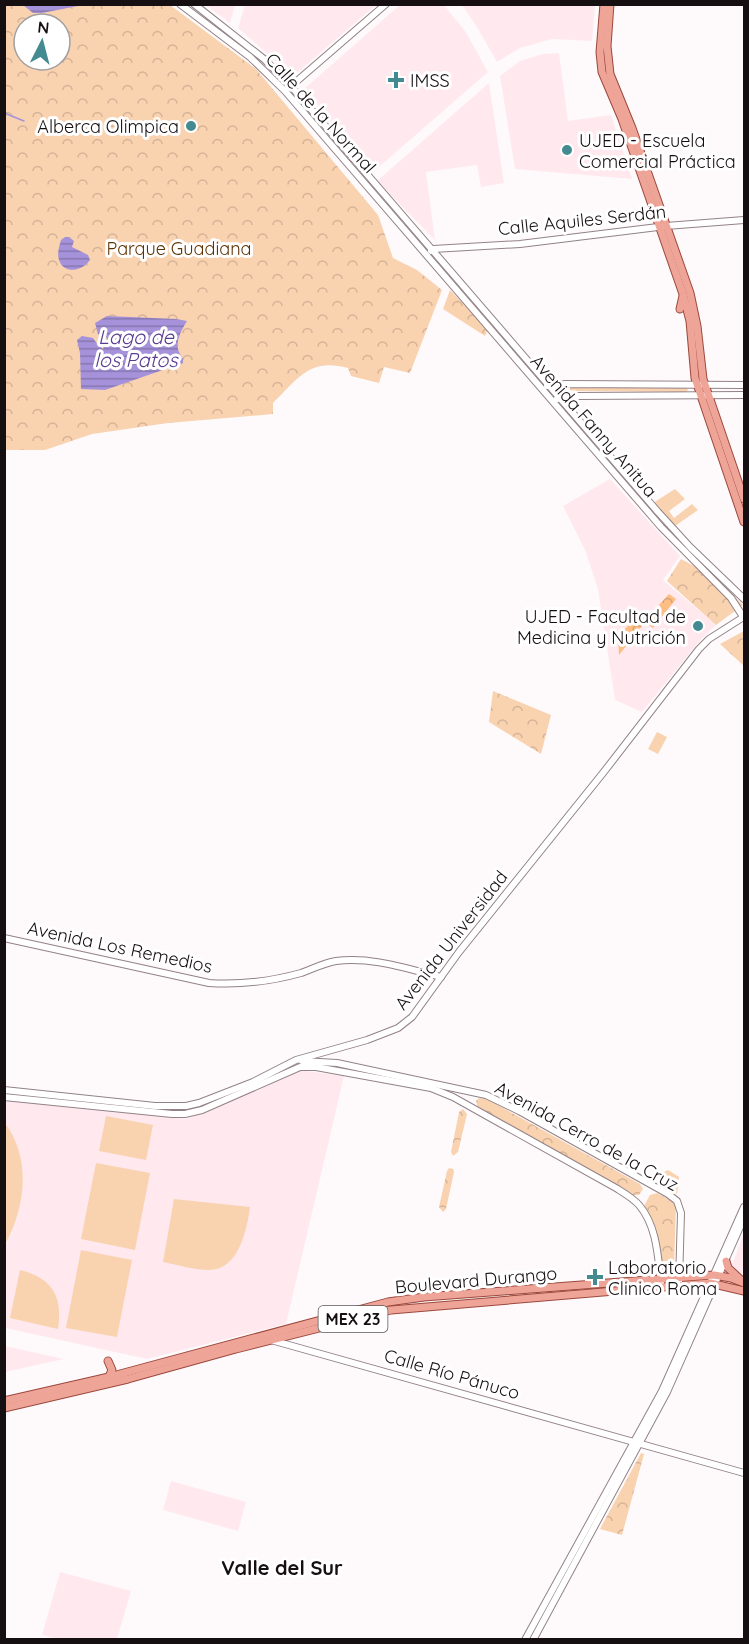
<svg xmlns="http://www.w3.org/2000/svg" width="749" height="1644" viewBox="0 0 749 1644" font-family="Quicksand,sans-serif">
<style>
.built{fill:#ffe9ef}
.grass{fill:#f9d2b0}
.forest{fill:url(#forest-crowns)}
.park{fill:url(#park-crowns);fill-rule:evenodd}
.water{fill:url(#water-rules)}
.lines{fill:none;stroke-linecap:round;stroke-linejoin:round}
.stream{stroke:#a692da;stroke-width:1.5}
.secondary-casing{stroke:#928287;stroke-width:8}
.primary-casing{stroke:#9c483d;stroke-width:9}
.secondary{stroke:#fff;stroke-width:6}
.primary{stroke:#efa498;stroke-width:7}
.poi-dot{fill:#438b91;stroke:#fff;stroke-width:2}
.labels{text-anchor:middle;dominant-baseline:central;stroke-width:6;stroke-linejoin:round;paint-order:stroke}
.shield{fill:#fff;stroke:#5b5758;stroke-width:1.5}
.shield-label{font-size:16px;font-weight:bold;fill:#150f11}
.poi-label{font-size:18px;fill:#150f11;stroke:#fff;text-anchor:start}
.street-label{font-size:18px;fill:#150f11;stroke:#fff}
.park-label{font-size:18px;fill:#5d3304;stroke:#fff}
.water-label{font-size:20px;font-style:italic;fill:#5a3c91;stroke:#fff}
.neighbourhood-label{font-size:20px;font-weight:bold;fill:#150f11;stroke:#fff}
</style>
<defs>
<pattern id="forest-crowns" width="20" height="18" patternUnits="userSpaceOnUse" patternTransform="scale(1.5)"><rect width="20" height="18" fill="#febd83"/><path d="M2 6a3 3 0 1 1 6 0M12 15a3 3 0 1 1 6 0" fill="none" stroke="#d9a170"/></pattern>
<pattern id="park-crowns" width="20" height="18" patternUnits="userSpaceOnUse" patternTransform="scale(1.5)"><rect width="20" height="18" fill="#f9d2b0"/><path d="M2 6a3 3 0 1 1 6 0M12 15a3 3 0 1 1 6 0" fill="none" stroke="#d5b396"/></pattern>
<pattern id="water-rules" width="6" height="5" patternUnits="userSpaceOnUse" patternTransform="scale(1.5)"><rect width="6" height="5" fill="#a692da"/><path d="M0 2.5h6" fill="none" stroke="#8676af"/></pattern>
</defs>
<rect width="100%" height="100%" fill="#fefafb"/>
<g class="built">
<polygon points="401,4 444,5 465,31 488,72 373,172 304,89"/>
<polygon points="206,5 235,5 230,23"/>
<polygon points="245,5 245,4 376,5 291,78 278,63 238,28"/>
<polygon points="462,5 595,5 592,41 552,39 520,48 497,62 477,27"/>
<polygon points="559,53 568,121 611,115 632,179 515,169 500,76 520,61 543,54"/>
<polygon points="489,83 504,183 481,187 477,165 426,172 435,240 377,181"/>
<polygon points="610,479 680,556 663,580 716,625 702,638 642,712 615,700 598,589 585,550 563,506"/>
<polygon points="299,1070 344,1076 286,1324 147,1359 5,1328 5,1099 187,1119"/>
<polygon points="744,1234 744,1275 731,1267"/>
<polygon points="5,1346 64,1359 5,1372"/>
<polygon points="171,1481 246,1502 238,1531 163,1510"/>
<polygon points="60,1572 131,1591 117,1639 57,1639 42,1635"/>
</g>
<g class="grass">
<polygon points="675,489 685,499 669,511 674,518 692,504 698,510 675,526 653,503"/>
<polygon points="657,732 667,737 658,754 648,749"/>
<polygon points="106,1116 153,1125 146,1160 99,1151"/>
<path d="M5 1123C31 1158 26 1207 5 1244Z"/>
<polygon points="96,1163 150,1173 135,1250 81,1239"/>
<polygon points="668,1170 679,1177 677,1194 659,1184 658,1182 664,1172"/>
<path d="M174 1199 250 1207C247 1229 239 1269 210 1270 194 1270 178 1265 163 1262Z"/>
<polygon points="81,1250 132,1260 117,1337 66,1328"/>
<path d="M20 1270C52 1278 63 1296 58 1329L10 1318Z"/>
</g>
<polygon class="forest" points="669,594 676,599 653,628 645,622 619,655 618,636 643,610 654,615 661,608 659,605"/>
<g class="park">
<path d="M5 5H170L256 69 378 215 393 258 417 270 442 290 410 373 384 367 379 383 351 376 348 368C309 358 299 378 273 403V414L168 423 92 434 45 450H5ZM24 24H60V60H24Z"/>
<polygon points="450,290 488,329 485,336 443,309"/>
<polygon points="686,386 688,390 686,392 576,391 569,390 569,387"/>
<polygon points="681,559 716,578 743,605 716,625 667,581"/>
<polygon points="744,631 744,666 720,644"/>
<polygon points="493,691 551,715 541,754 489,722"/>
<polygon points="479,1098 487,1099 640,1184 643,1189 639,1195 633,1195 478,1108 476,1101"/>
<polygon points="463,1109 467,1114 458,1152 453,1156 451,1152 459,1112"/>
<polygon points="449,1168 453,1169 454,1172 446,1209 443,1212 439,1207 447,1171"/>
<polygon points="657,1193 670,1200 676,1206 674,1268 670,1276 665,1274 663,1268 644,1206 650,1195"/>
<polygon points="641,1453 644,1454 622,1535 600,1529"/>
</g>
<g class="water">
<polygon points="23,5 83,5 42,13 33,13"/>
<path d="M65 237H69L74 241 72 247 88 255 90 260C83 271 64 275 59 260 57 253 59 247 61 240Z"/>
<path d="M107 316 176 319 187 321C181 331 174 343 180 354 184 363 183 353 183 363L105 390 81 389 80 353 77 340 82 336 93 338 98 345 103 349 107 338 98 334 95 323Z"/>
</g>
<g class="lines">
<polyline class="stream" points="4,113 24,121"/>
<defs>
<g id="secondary">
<polyline points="180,4 250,57 285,91 661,527 731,598 742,615"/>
<polyline points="194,4 264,59 291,86 658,512 690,547 744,599"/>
<polyline points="290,87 386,4"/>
<polyline points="431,251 433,249 520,244 666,226 744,220"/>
<polyline points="547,386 566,384 744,385"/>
<polyline points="557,399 576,396 744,395"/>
<path d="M4 938 209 983C239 985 272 981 301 973 312 969 324 963 336 961 370 956 408 969 441 977"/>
<polyline points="302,1061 337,1063 486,1095 519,1111 668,1194 677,1201 681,1213 679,1282"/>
<polyline points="4,1090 155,1106 186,1106 199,1103 253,1082 296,1060 367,1040 398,1028 412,1017 459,952 603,773 699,649 709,639 742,618"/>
<path d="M4 1097 172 1114H185L202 1110 300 1067H316L431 1088 453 1097 616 1188C624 1193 633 1198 639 1205 657 1226 658 1257 661 1283"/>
<polyline points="271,1340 744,1473"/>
<polyline points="525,1640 662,1391 744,1207"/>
<polyline points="533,1640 667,1392 744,1218"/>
</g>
<g id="primary">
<polyline points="604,4 600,52 602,72 622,119 683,294 690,321 695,378 744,522"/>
<polyline points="610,4 607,46 610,74 632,128 690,293 697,326 703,379 744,499"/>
<polyline points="680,309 683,296"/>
<polyline points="726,1261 728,1268 740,1279"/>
<polyline points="108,1361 112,1370 109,1377"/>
<polyline points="4,1401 109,1377 388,1302 424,1297 714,1275 731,1278 744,1283"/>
<polyline points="4,1408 128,1379 236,1349 391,1310 710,1283 744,1291"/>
</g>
</defs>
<use href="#secondary" class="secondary-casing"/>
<use href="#primary" class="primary-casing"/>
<use href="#secondary" class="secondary"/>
<use href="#primary" class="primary"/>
</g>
<g class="poi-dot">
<path d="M393 71h6v6h6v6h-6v6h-6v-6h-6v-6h6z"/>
<circle cx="191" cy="126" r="6"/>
<circle cx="567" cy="150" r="6"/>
<circle cx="698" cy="626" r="6"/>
<path d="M592 1268h6v6h6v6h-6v6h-6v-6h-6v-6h6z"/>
</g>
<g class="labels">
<rect class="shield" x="318.5" y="1306" width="69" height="26" rx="4.5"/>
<g class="shield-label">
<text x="353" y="1319">MEX 23</text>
</g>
<g class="poi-label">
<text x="410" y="80">IMSS</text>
<text x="179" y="126" text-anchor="end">Alberca Olimpica</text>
<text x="579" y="140">UJED - Escuela<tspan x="579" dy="21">Comercial Práctica</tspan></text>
<text x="686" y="616" text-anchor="end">UJED - Facultad de<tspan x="686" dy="21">Medicina y Nutrición</tspan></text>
<text x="608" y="1267">Laboratorio<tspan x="608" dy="21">Clinico Roma</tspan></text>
</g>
<g class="street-label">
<text transform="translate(321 113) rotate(48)">Calle de la Normal</text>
<text transform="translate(582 220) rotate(-6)">Calle Aquiles Serdán</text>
<text transform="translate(594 426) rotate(49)">Avenida Fanny Anitua</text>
<text transform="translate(451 940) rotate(-52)">Avenida Universidad</text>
<text transform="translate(120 947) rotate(12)">Avenida Los Remedios</text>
<text transform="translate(587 1136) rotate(29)">Avenida Cerro de la Cruz</text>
<text transform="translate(476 1280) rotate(-5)">Boulevard Durango</text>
<text transform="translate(452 1374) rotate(16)">Calle Río Pánuco</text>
</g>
<g class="park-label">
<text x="179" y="248">Parque Guadiana</text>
</g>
<g class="water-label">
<text x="136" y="336">Lago de<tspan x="136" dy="23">los Patos</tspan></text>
</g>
<g class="neighbourhood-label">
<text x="282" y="1567">Valle del Sur</text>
</g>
</g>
<rect width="749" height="1644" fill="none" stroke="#150f11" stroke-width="12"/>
<g transform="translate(42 42) rotate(6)"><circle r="28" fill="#ffffff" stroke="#a19fa0" stroke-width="1.5"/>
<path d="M0-4.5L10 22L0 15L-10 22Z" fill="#438b91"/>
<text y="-9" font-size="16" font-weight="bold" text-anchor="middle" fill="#150f11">N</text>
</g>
</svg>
